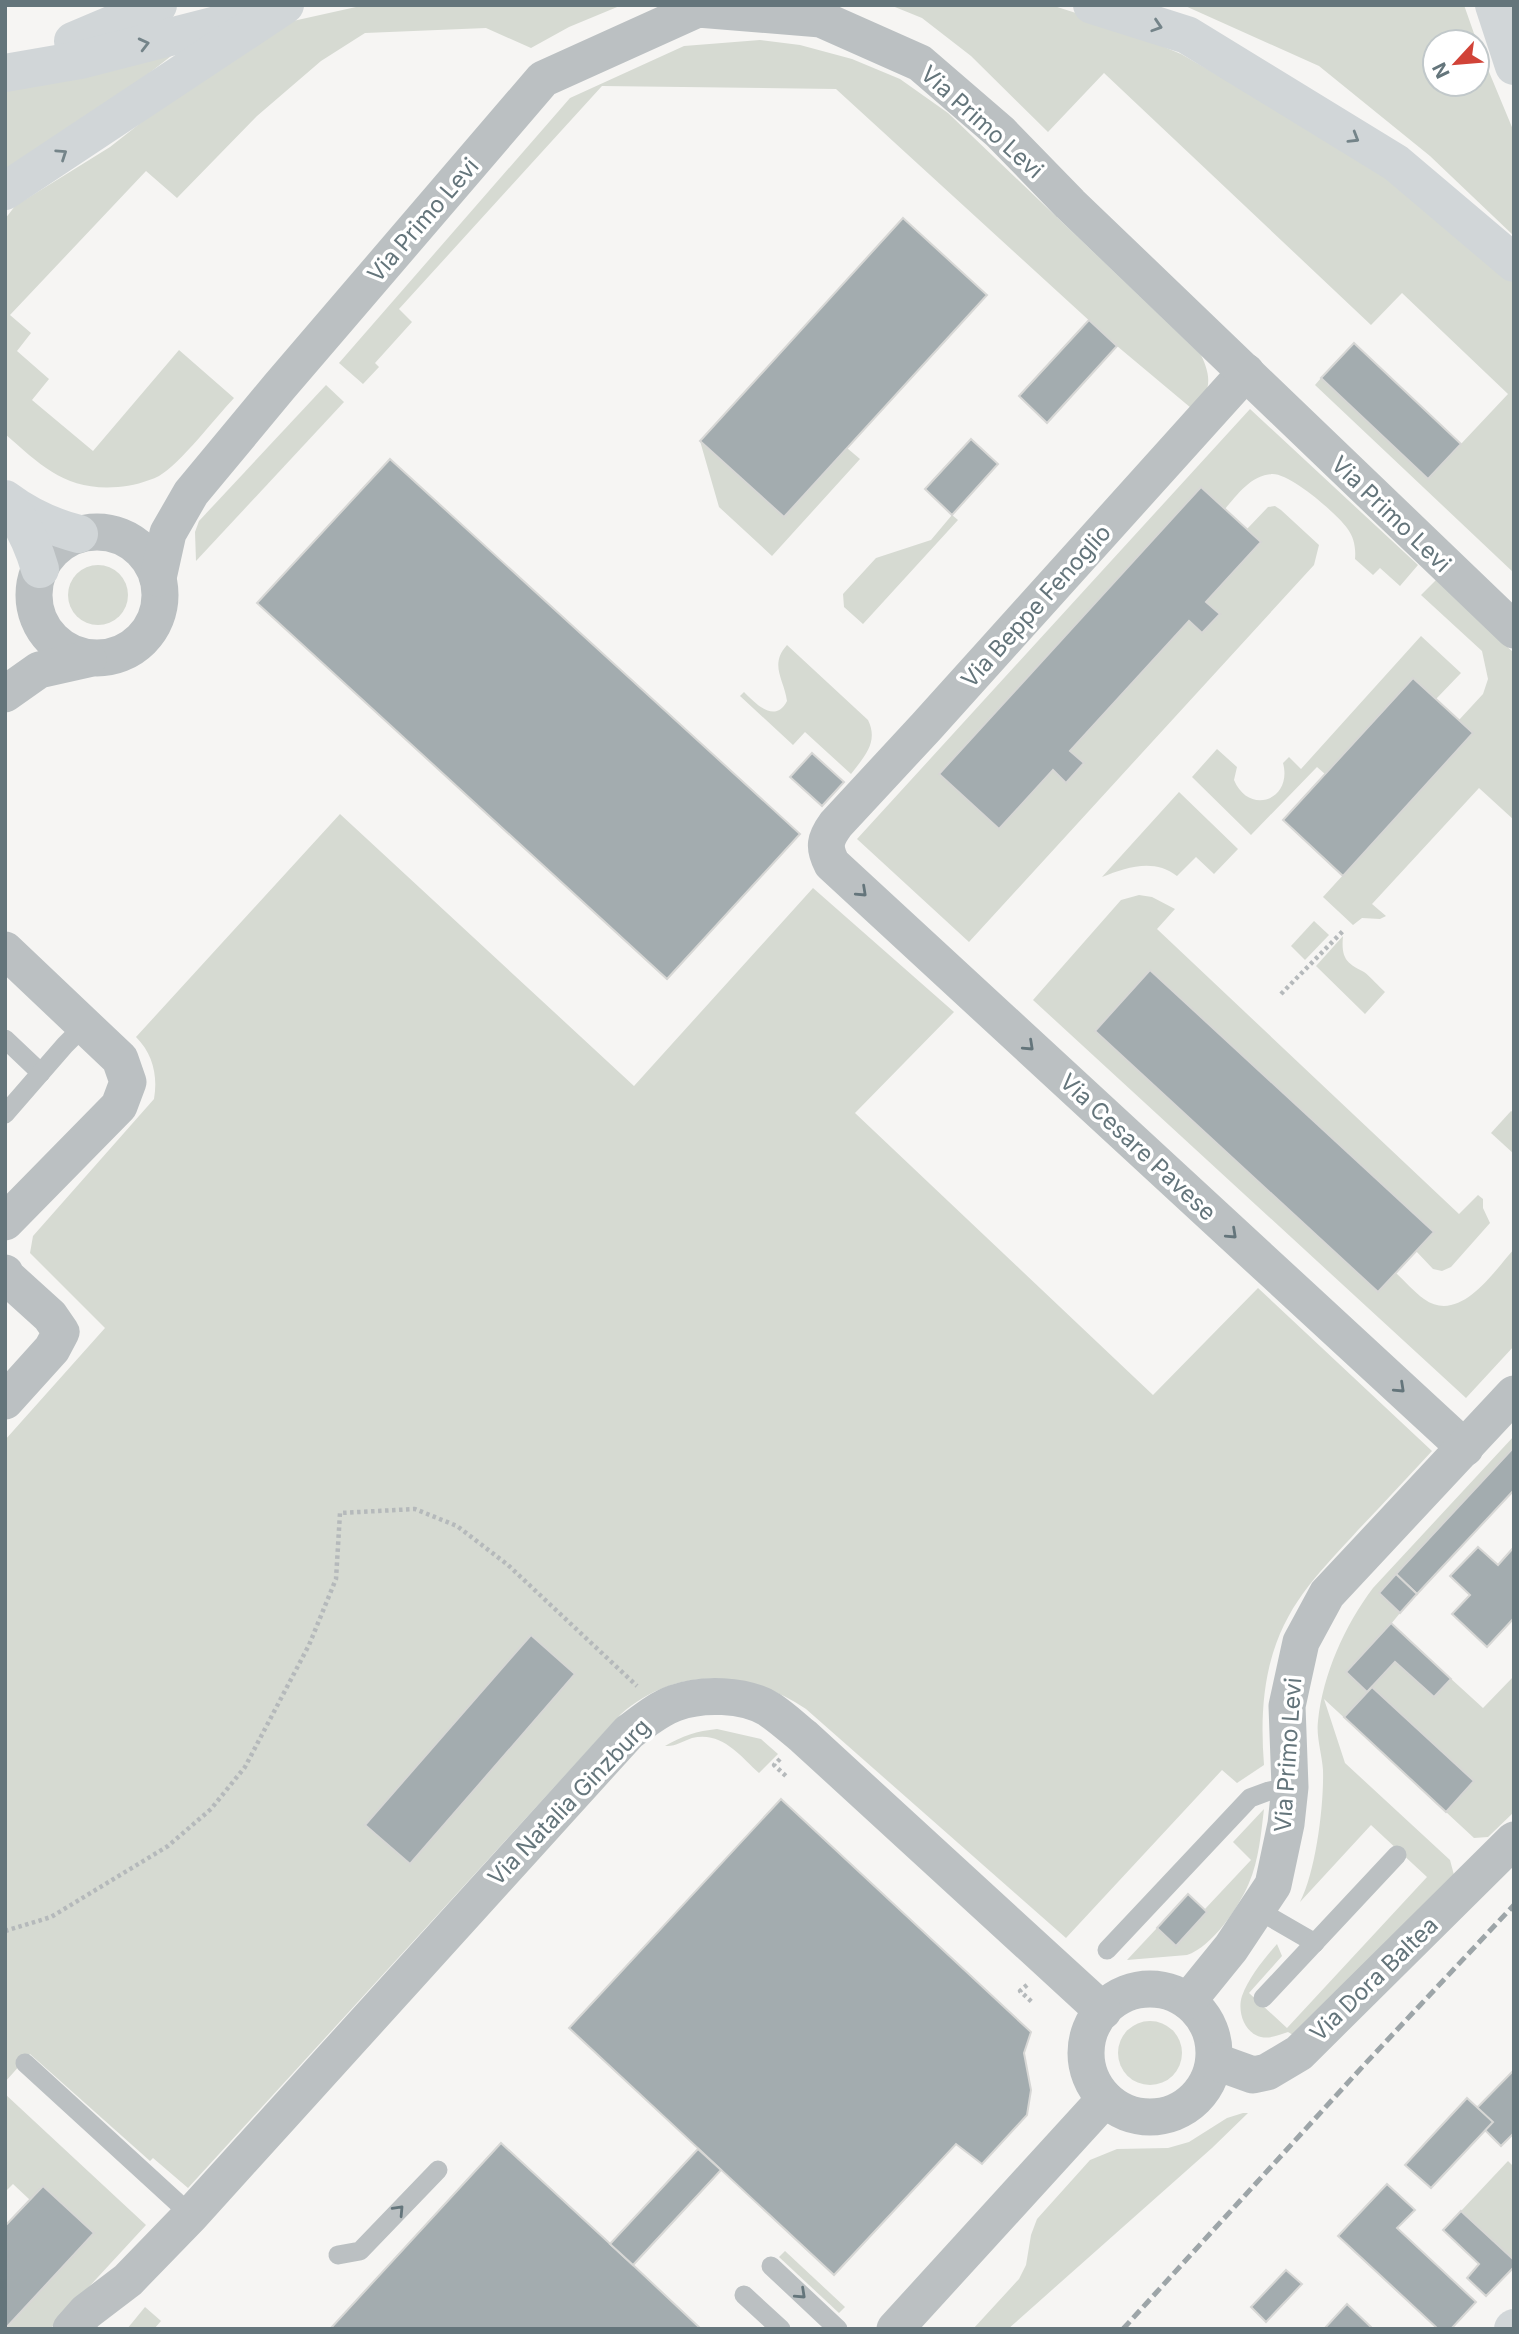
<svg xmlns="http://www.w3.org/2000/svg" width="1519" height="2334" viewBox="0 0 1519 2334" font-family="Inter,sans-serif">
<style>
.green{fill:#d6dad2}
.building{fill:#a3acaf;stroke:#d7d7d5;stroke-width:2}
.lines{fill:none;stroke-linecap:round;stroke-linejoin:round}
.path{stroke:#b5b9bb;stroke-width:4.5;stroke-dasharray:3.5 3.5;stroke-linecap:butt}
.service{stroke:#bbc0c2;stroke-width:19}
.minor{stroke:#bbc0c2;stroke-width:37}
.primary{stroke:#d1d6d8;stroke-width:38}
.rail{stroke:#9da5a8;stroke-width:5;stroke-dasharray:10 5;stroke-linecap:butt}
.oneway{stroke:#748489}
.oneway2{stroke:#64757b}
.labels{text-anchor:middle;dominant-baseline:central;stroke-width:7;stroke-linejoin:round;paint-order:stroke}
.street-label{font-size:23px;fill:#64757b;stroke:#fff}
</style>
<rect width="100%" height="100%" fill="#f6f5f3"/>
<g class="green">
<path d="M365 5H622L569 27 531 48 486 28 365 33 321 61 257 116 177 198 146 171 10 315 31 333 17 351 49 379 32 400 93 451 179 350 234 398C216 417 180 464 159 476 147 482 131 486 118 487 65 491 42 466 5 434V219L15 206 110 147 166 103 275 25Z"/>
<polygon points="890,5 1051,5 1104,22 1181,54 1362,158 1461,235 1514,282 1514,573 1315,385 1321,378 1428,479 1508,394 1402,293 1371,325 1104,73 1048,132 971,56 922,18"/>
<polygon points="1183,5 1464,5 1477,42 1435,42 1435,84 1477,84 1477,43 1514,132 1514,236 1430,156 1319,66"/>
<polygon points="193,39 121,95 5,176 5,81"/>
<path d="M760 40 800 45 852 59 900 79 948 113 1201 355C1213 380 1209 389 1197 413L1117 346 836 89 602 86 399 309 412 322 375 363 379 367 363 384 339 363 570 98 684 46Z"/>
<polygon points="326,385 344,402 196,561 195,532 199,521"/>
<path d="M1250 409 1418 565 1400 586 1380 568 1373 575 1355 559C1356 548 1354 537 1347 528 1336 513 1290 473 1272 474 1251 475 1237 495 1225 509L1201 487 939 773 999 828 1053 770 1067 782 1084 764 1070 751 1189 621 1202 633 1219 614 1206 602 1261 543 1247 529 1268 507 1275 506 1281 510 1319 545 1314 565 969 942 857 839Z"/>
<polygon points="700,441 784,517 847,448 860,459 772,556 719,507"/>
<polygon points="952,515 958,520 863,624 844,607 843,594 876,558 931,540"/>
<circle cx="98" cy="595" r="30"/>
<polygon points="1436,580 1514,653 1514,820 1479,788 1372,904 1386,916 1380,919 1362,918 1353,925 1323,897 1473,733 1459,720 1483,694 1488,679 1482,651 1421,595"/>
<path d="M1421 636 1461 673 1436 699 1325 774 1317 767 1251 835 1192 777 1217 749 1237 767 1234 780C1249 816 1293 800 1283 763L1289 757 1301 769Z"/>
<path d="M787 645 868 720C879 742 864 757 851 774L805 732 793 745 740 696 744 692C756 704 775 724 787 701 784 679 769 665 787 645Z"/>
<path d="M1179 792 1238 849 1214 874 1196 857 1177 876C1154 858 1127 867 1102 877Z"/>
<path d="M340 814 634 1086 813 888 954 1012 855 1113 1153 1395 1258 1288 1432 1451C1407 1478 1383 1504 1358 1530 1322 1570 1290 1599 1273 1653 1262 1689 1261 1727 1264 1765L1237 1783 1222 1770 1066 1938 806 1709C747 1669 676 1666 621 1714L188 2188 153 2158 150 2161 30 2054 5 2082V1440L105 1328 30 1253 33 1236 154 1099C158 1076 153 1054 136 1037Z"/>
<path d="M1139 895 1152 897 1175 909 1157 929 1459 1214 1478 1195 1483 1199V1208L1490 1223 1451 1267 1442 1271 1433 1269 1150 970 1095 1030 1378 1291 1396 1273C1405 1281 1414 1292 1424 1299 1460 1325 1494 1271 1514 1249V1346L1466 1398 1033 1000 1121 900Z"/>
<polygon points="1314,921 1329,935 1305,960 1291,946"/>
<path d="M1343 936C1341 958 1346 963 1364 972 1371 977 1378 986 1385 992L1365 1014 1316 966Z"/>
<polygon points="1511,1111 1514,1113 1514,1154 1491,1133"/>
<path d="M1514 1436V1447L1379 1593 1400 1613 1391 1624 1483 1708 1514 1676V1812L1488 1837 1474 1838 1324 1699 1345 1763 1450 1860 1454 1875 1293 2035 1288 2032C1279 2035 1270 2039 1261 2037 1244 2033 1237 2011 1242 1996 1249 1977 1264 1959 1277 1944L1282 1956 1249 1993 1287 2028 1427 1877 1371 1825 1300 1902C1316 1871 1324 1805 1323 1770 1322 1754 1316 1737 1318 1721 1323 1674 1345 1625 1373 1588Z"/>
<path d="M717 1729 761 1739 778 1754 759 1773C739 1755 722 1731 692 1738 683 1741 675 1747 665 1746 682 1736 697 1731 717 1729Z"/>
<path d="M1264 1809C1261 1833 1259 1860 1249 1883 1239 1907 1212 1947 1187 1955L1127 1960 1157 1928 1176 1946 1207 1912 1205 1909 1251 1860 1233 1842Z"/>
<circle cx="1150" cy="2053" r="32"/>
<polygon points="5,2094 146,2225 50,2329 6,2329 94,2233 43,2186 30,2200 13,2184 5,2192"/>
<polygon points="1243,2113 1248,2113 1212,2148 1008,2329 973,2329 1019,2279 1026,2265 1031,2235 1037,2219 1090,2160 1117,2149 1168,2148 1189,2142 1227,2118"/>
<polygon points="1508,2161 1514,2167 1514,2260 1461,2211"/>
<polygon points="785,2251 845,2307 839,2313 779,2257"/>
<polygon points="145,2307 161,2321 154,2329 127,2329"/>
</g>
<g class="building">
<polygon points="903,218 987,295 784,517 700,441"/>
<polygon points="1089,320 1117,346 1047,423 1019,396"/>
<polygon points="1354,343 1461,444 1428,479 1321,378"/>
<polygon points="971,439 998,464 952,515 925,489"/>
<polygon points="390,459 800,834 667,979 257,603"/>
<polygon points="1201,487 1261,542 1206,602 1220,614 1202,633 1189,621 1070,751 1084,763 1066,783 1053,770 999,829 939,774"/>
<polygon points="1413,678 1473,733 1343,876 1283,820"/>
<polygon points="812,753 844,782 822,806 790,777"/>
<polygon points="1150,970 1434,1232 1378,1292 1095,1031"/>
<polygon points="1514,1447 1514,1490 1417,1594 1396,1574"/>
<polygon points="1478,1547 1498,1565 1514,1547 1514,1618 1487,1647 1452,1614 1470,1595 1450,1576"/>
<polygon points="1396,1574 1417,1594 1400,1613 1379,1593"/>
<polygon points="1391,1623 1451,1679 1434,1697 1395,1662 1367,1692 1346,1672"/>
<polygon points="531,1635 575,1674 410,1864 365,1825"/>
<polygon points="1372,1687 1474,1781 1446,1812 1344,1717"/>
<polygon points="781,1799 1031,2032 1024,2053 1031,2090 1027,2115 982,2164 956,2144 834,2275 569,2028"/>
<polygon points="1188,1894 1207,1912 1176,1946 1157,1928"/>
<polygon points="1514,2070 1514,2133 1501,2146 1470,2115"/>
<polygon points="1467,2098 1493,2122 1431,2188 1405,2165"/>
<polygon points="501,2143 633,2265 701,2329 330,2329"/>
<polygon points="698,2149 721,2170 633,2265 610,2244"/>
<polygon points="1387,2184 1415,2210 1397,2228 1476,2302 1451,2329 1438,2329 1338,2236"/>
<polygon points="43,2186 94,2233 5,2329 5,2226"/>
<polygon points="1461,2211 1514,2260 1514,2267 1486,2296 1467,2278 1479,2264 1443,2230"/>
<polygon points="1286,2270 1302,2284 1266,2322 1251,2307"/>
<polygon points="1347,2304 1373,2329 1324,2329"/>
</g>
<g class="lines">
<g class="path">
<polyline points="1281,994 1343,931"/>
<polyline points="780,1759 774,1765 787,1777"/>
<polyline points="5,1931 51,1917 168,1846 211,1809 245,1767 309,1645 336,1579 340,1513 415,1509 457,1526 508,1565 637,1686"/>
<polyline points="1027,1985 1020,1991 1033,2003"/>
</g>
<g class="service">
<polyline points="5,1039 41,1073"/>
<polyline points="5,1114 65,1045 84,1026"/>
<polyline points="1258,1910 1315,1943"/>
<polyline points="1107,1950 1250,1798 1269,1791 1290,1787"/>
<polyline points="1263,1998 1397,1855"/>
<polyline points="25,2063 191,2215"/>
<polyline points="338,2255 360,2251 438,2170"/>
<polyline points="771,2266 838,2329"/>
<polyline points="744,2295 781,2329"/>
</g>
<g class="minor">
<path d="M1246 372 926 727 836 824C825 839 823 847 832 864L1465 1448"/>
<circle cx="97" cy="595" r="63"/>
<polyline points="158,578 168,533 191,493 279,387 543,79 698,9 821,19 920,63 1000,132 1070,204 1514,630"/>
<polyline points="5,694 39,670 88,659"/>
<polyline points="5,950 120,1059 128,1082 119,1106 5,1222"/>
<polyline points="5,1273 7,1277 50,1316 61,1332 52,1349 5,1401"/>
<circle cx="1150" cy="2053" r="64"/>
<polyline points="1188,2001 1231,1948 1273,1885 1286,1824 1290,1787 1287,1706 1301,1642 1327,1594 1514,1394"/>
<polyline points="1214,2061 1253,2075 1267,2072 1299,2053 1514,1840"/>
<path d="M71 2329 86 2312 128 2280 191 2215 629 1732C644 1721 658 1709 675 1703 702 1693 744 1694 769 1709 781 1717 792 1727 803 1736L1103 2011"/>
<polyline points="895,2329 1105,2099"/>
</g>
<g class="primary">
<polyline points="1092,5 1187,35 1396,163 1514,263"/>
<polyline points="1494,5 1514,66"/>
<polyline points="73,41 158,5"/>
<polyline points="5,73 80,60 252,16"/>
<polyline points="5,191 285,5"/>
<path d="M5 499C29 517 51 527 79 534"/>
<path d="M9 505C24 525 33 545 40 569"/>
<polyline points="1513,2329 1514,2328"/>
</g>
<polyline class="rail" points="1123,2329 1364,2065 1514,1905"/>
</g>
<defs><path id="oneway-chevron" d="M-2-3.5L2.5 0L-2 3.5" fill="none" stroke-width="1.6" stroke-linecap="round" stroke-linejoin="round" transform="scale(1.75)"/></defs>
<g class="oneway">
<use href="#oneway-chevron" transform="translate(1157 26) rotate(18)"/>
<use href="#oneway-chevron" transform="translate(144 44) rotate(-14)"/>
<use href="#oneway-chevron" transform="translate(1354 138) rotate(31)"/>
<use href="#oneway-chevron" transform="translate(62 154) rotate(-34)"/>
</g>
<g class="oneway2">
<use href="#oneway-chevron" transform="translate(862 892) rotate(43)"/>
<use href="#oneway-chevron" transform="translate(1029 1046) rotate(43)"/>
<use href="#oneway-chevron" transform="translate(1232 1234) rotate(43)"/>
<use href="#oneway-chevron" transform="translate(1400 1388) rotate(43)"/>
<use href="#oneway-chevron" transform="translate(399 2210) rotate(-47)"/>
<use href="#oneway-chevron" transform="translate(801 2294) rotate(43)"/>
</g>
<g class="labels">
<g class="street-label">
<text transform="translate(982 122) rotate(42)">Via Primo Levi</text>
<text transform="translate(423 220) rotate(-49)">Via Primo Levi</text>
<text transform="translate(1391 514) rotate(44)">Via Primo Levi</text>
<text transform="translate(1036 606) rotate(-48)">Via Beppe Fenoglio</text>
<text transform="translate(1138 1147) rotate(43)">Via Cesare Pavese</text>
<text transform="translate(1288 1755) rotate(-86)">Via Primo Levi</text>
<text transform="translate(569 1802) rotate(-46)">Via Natalia Ginzburg</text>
<text transform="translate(1374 1979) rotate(-44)">Via Dora Baltea</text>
</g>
</g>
<rect width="1519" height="2334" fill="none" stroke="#64757b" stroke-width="14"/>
<g transform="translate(1456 63) rotate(244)"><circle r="33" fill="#ffffff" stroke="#c1c8ca" stroke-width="2"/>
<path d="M0-5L12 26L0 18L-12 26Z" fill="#d14338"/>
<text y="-10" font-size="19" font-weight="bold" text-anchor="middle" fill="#64757b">N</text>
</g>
</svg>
